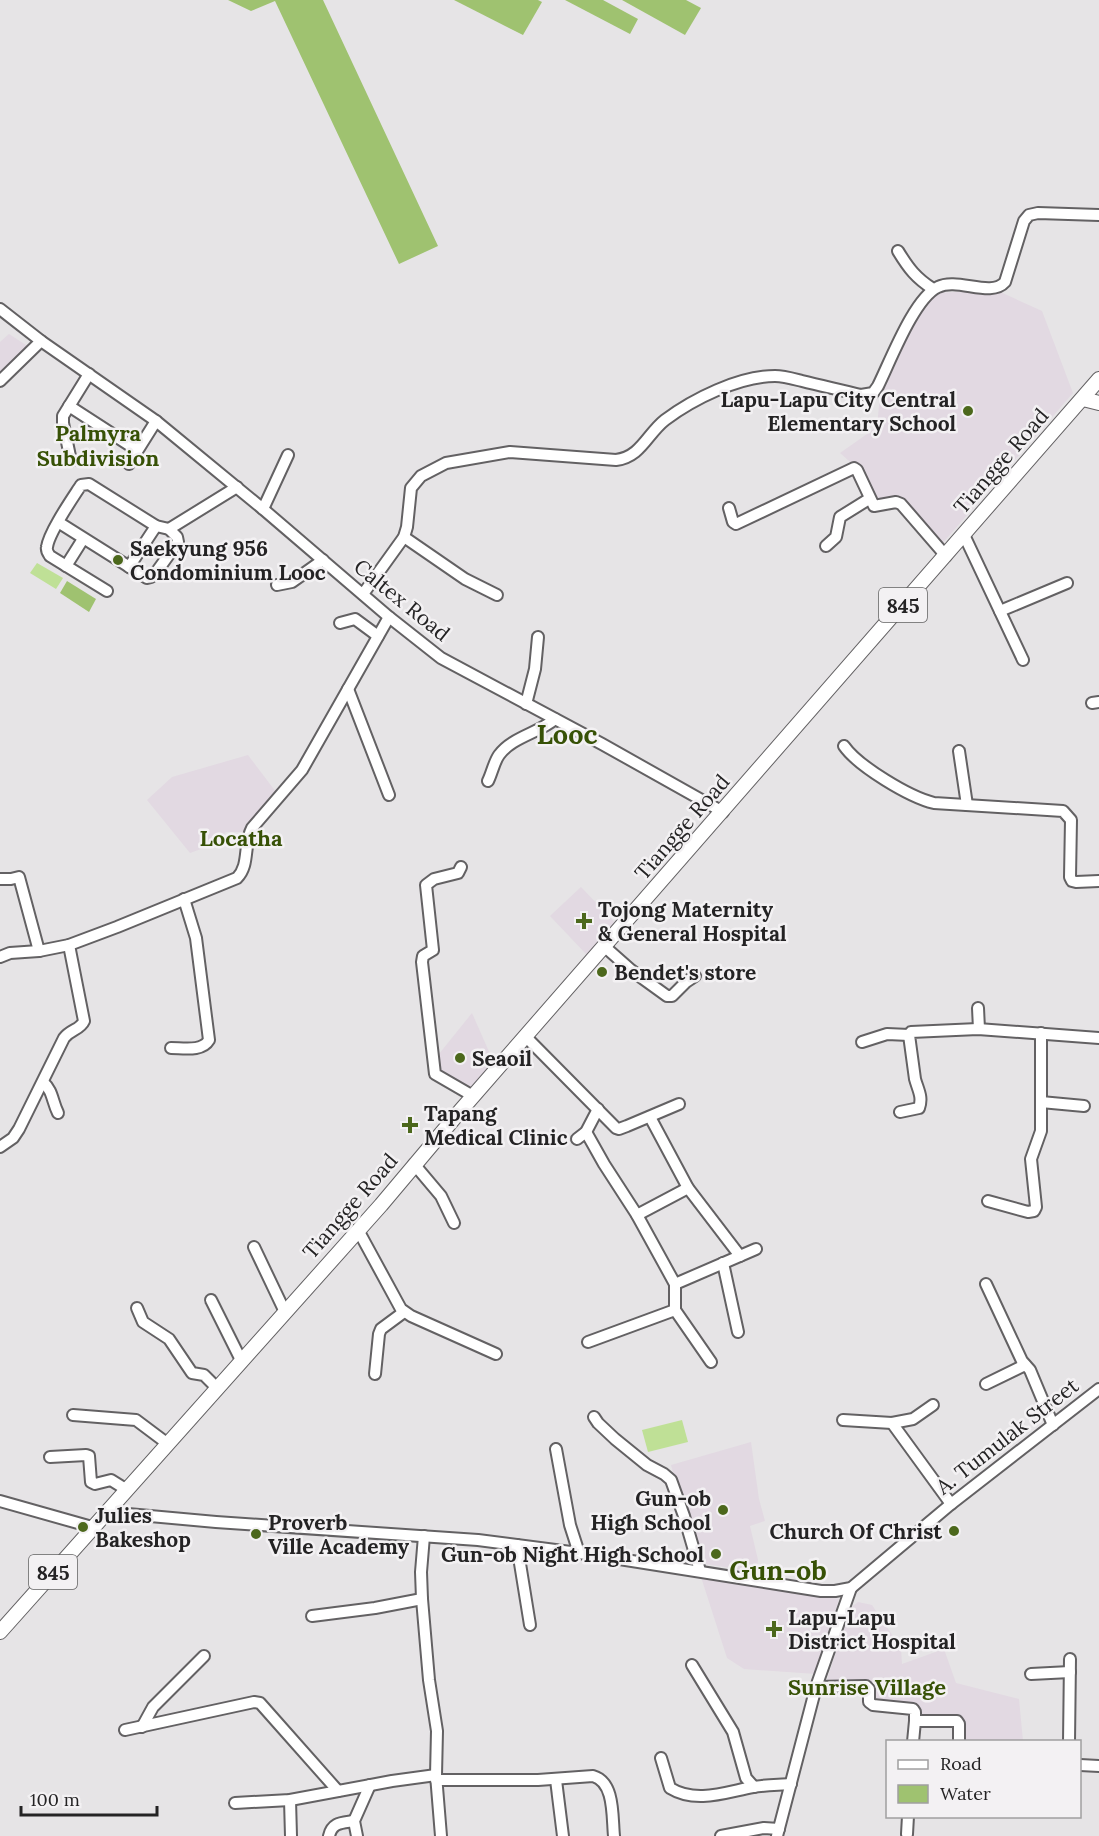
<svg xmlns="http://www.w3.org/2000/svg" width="1099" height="1836" viewBox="0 0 1099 1836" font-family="Lora,serif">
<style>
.built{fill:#e2d9e2}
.green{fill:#bfe096}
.water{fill:#9fc270}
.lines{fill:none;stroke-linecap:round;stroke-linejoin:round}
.minor-casing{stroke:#636163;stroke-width:14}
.major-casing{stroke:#636163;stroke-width:16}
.minor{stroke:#fff;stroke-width:10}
.major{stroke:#fff;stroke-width:14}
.poi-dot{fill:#4c681c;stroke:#f3f1f3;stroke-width:2}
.labels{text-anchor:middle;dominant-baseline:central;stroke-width:5;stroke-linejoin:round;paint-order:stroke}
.shield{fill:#f3f1f3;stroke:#626162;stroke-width:1.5}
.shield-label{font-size:20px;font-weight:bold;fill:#242324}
.poi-label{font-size:21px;font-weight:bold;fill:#242324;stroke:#f3f1f3;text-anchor:start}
.street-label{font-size:21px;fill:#242324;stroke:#f3f1f3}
.neighbourhood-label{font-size:22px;font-weight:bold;fill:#375106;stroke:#f3f1f3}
.district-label{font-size:27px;font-weight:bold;fill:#375106;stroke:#f3f1f3}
</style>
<rect width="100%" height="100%" fill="#e6e4e6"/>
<g class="built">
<polygon points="996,290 1042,311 1073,393 941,545 906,506 873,505 857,468 840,453 877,427 880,395 911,325 935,293"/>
<polygon points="9,334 32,349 0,379 0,342"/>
<polygon points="248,755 276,792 246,832 226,832 215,844 190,853 147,800 172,777"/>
<polygon points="581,887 618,926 587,955 550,916"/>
<polygon points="472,1013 494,1063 470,1091 436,1074 435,1059"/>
<polygon points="751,1442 759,1499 765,1521 750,1526 758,1560 756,1572 699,1563 671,1465"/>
<polygon points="701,1577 839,1599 816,1674 744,1669 727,1658"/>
<polygon points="858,1602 872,1605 901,1648 902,1664 944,1649 956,1683 1019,1699 1023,1741 964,1741 965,1725 954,1716 921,1717 914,1705 873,1699 871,1681 827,1680 849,1609"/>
</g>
<g class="green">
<polygon points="37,563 63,578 56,589 30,573"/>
<polygon points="682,1420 688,1442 648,1452 642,1430"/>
</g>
<g class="water">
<polygon points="228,0 323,0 438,246 399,264 275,1 251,11"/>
<polygon points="454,0 538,0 542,2 523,35"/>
<polygon points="565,0 603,0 638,19 630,34"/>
<polygon points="622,0 686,0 701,8 685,35"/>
<polygon points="67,581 96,599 89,612 60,593"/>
</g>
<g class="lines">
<defs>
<g id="minor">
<path d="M898 251C909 269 916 278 933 289"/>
<polyline points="0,309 41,341 156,421 263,509 389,617 441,658 602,744 723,812"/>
<polyline points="0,381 41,341"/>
<polyline points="69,406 137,450"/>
<polyline points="71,461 63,423 63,416 89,374"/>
<polyline points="129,464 156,421"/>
<polyline points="729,508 733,522 736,524 854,468 857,470 874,506 896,502 901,504 946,556"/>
<polyline points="263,509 288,455"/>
<path d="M58 522 147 578 151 577 155 574 178 542 177 537 169 529 156 526 89 484 81 485C72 499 49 532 47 547 46 551 48 553 50 556L107 591"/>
<polyline points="169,529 237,487"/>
<polyline points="964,535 1023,660"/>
<polyline points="404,537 465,579 497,595"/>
<polyline points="826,546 836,537 840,517 869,499"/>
<polyline points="66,566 83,539"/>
<polyline points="129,567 156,526"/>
<polyline points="277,585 292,582 323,560"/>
<path d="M363 594 404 537 407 527 411 488 421 476 446 463 510 452 616 460C641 457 647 434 665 420 693 399 739 376 775 376 784 376 794 379 802 381 822 386 841 390 861 395L873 393 878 386C890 362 914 298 938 287 957 277 991 298 1005 282L1024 221 1029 215 1038 213 1099 215"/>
<polyline points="1000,611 1067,583"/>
<polyline points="340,623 355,619 378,636"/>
<polyline points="348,689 389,795"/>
<polyline points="1092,703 1099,702"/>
<polyline points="526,704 535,669 538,637"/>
<path d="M844 746C858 766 909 797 934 803L1063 811 1071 820 1070 877 1072 881 1076 882 1099 881"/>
<polyline points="959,751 967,805"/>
<path d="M488 781C492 773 494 762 499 755 512 737 539 733 555 719"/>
<polyline points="461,867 458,873 434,879 426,885 433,950 423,956 422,962 435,1074 473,1096"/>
<polyline points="0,879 11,879 19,877 39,951"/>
<polyline points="605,947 631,970 667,996 672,996 686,982 695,976"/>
<path d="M0 957 10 953 39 951 69 945 117 927 237 878C250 865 243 845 252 828L302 770 389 617"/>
<polyline points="978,1008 979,1029"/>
<polyline points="526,1037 616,1128 619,1129 627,1126 679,1104"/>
<polyline points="862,1042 887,1034 909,1035"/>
<path d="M171 1048C183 1048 202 1052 209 1040L196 938 184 899"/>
<path d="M43 1082C53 1091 52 1101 58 1113"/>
<polyline points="1041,1102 1084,1106"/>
<path d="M900 1112 919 1108C923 1097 918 1090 915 1079 913 1065 911 1050 909 1035L911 1032 978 1029 1099 1038"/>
<polyline points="650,1117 688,1188 740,1256"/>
<polyline points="586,1132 604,1164 637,1215 675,1284 675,1310 711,1362"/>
<polyline points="577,1139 586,1132 598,1109"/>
<path d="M0 1147 13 1138 19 1129 64 1038C71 1029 80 1030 84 1021L69 945"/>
<polyline points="414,1164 441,1196 454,1223"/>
<polyline points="988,1201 1028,1212 1034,1211 1036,1207 1031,1159 1041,1131 1041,1033"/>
<polyline points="637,1215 688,1188"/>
<polyline points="358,1230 401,1309 411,1316 496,1354"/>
<polyline points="254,1247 285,1312"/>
<polyline points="723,1263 738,1332"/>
<polyline points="675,1284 756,1249"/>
<polyline points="986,1284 1022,1361 1030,1370 1053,1425"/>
<polyline points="211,1300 241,1360"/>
<polyline points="137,1308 143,1322 169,1339 192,1373 204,1375 217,1388"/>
<polyline points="588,1342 675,1310"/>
<polyline points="375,1374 379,1334 381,1329 404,1312"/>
<polyline points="986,1384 1025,1365"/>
<polyline points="73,1415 136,1420 168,1444"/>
<polyline points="594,1417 598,1423 615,1439 647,1465 664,1474 671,1480 684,1516 700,1571"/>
<polyline points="843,1420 892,1423 913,1419 933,1405"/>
<polyline points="892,1423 951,1504"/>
<polyline points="556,1449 570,1525 579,1553"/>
<polyline points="50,1457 86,1455 89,1456 91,1482 95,1484 111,1480 127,1490"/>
<polyline points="0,1501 92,1527"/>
<polyline points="106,1512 216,1522 478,1540 594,1555 821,1591 835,1591 851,1588 951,1504 1099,1389"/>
<polyline points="424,1536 421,1572 422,1599 429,1680 437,1731 436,1775 441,1836"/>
<polyline points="517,1545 530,1625"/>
<polyline points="312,1616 375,1608 422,1599"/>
<polyline points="692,1665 733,1732 746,1778 754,1787"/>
<polyline points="1031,1674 1070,1672"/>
<polyline points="816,1687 866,1686 869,1689 869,1702 873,1705 913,1709 915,1712 915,1721 957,1721 959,1724 959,1742"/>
<polyline points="142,1727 153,1707 204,1656"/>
<polyline points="125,1730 254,1702 260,1703 338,1791"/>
<polyline points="913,1742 915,1721"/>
<polyline points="1069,1742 1070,1659"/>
<path d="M661 1758 670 1788C696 1804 726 1792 753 1787 765 1785 778 1785 791 1784"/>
<polyline points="1080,1765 1099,1766"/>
<path d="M436 1780H538L593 1776C615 1782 612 1817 614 1836"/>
<polyline points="556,1780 563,1836"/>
<polyline points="290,1800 291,1836"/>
<polyline points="235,1803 290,1800 392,1781 436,1775"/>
<polyline points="907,1834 908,1816"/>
<path d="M329 1836C332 1822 342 1823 354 1821"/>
<polyline points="357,1836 354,1821 370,1785"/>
<polyline points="721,1836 764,1828 779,1829"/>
<polyline points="777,1836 816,1687 851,1588"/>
</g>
<g id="major">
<polyline points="1083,399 1099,403"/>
<polyline points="0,1632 381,1205 461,1110 1099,379"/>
</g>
</defs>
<use href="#minor" class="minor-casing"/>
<use href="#major" class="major-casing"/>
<use href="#minor" class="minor"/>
<use href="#major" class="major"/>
</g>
<g class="poi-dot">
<circle cx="968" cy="411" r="6"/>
<circle cx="118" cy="560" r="6"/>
<path d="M581 912h6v6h6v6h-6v6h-6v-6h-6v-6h6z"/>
<circle cx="602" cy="972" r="6"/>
<circle cx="460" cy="1058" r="6"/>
<path d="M407 1116h6v6h6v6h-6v6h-6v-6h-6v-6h6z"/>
<circle cx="723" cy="1510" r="6"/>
<circle cx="83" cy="1527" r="6"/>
<circle cx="954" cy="1531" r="6"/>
<circle cx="256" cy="1534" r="6"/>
<circle cx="716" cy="1554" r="6"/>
<path d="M771 1620h6v6h6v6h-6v6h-6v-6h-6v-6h6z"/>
</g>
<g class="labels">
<g class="shield">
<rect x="879" y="588" width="48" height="34" rx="4.5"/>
<rect x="29" y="1555" width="48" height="34" rx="4.5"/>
</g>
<g class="shield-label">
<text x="903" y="605">845</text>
<text x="53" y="1572">845</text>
</g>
<g class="poi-label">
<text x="956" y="399" text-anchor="end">Lapu-Lapu City Central<tspan x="956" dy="24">Elementary School</tspan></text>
<text x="130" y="548">Saekyung 956<tspan x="130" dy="24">Condominium Looc</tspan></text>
<text x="598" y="909">Tojong Maternity<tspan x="598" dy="24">&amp; General Hospital</tspan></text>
<text x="614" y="972">Bendet's store</text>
<text x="472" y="1058">Seaoil</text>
<text x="424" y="1113">Tapang<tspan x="424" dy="24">Medical Clinic</tspan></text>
<text x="711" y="1498" text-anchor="end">Gun-ob<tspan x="711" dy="24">High School</tspan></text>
<text x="95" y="1515">Julies<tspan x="95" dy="24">Bakeshop</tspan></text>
<text x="268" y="1522">Proverb<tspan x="268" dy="24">Ville Academy</tspan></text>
<text x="942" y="1531" text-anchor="end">Church Of Christ</text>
<text x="704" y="1554" text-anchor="end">Gun-ob Night High School</text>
<text x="788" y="1617">Lapu-Lapu<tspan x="788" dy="24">District Hospital</tspan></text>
</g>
<g class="street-label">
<text transform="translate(1001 461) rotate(-49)">Tiangge Road</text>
<text transform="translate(402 600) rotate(39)">Caltex Road</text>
<text transform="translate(682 827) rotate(-49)">Tiangge Road</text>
<text transform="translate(350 1206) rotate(-49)">Tiangge Road</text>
<text transform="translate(1007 1436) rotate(-38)">A. Tumulak Street</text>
</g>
<g class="neighbourhood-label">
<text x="98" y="433">Palmyra<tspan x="98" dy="25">Subdivision</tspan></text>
<text x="241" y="838">Locatha</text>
<text x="867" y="1687">Sunrise Village</text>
</g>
<g class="district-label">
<text x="567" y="734">Looc</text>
<text x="778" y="1570">Gun-ob</text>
</g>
</g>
<rect x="886" y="1740" width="195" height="78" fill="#f3f1f3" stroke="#a09fa0" stroke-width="1.5"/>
<rect x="898" y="1760" width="30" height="9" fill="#ffffff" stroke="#a09fa0" stroke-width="1.5"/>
<text x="940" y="1770" font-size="18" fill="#242324">Road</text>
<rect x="898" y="1785" width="30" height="18" fill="#9fc270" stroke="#a09fa0" stroke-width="1.5"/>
<text x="940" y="1800" font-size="18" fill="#242324">Water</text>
<path d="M21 1806v9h136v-9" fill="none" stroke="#242324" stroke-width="3"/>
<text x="30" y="1806" font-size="18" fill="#242324" stroke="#f3f1f3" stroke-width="4.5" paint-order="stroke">100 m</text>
</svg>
